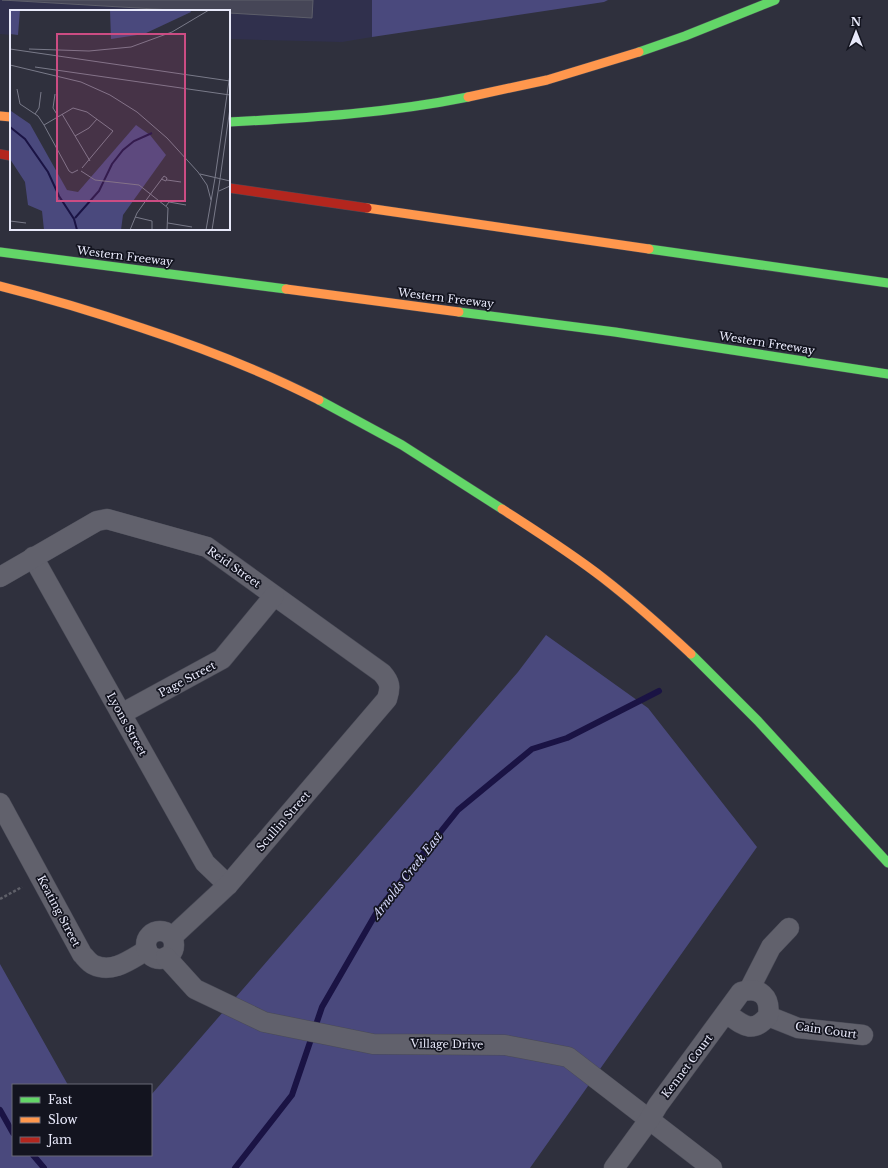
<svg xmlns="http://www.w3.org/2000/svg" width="888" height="1168" viewBox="0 0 888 1168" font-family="'Libre Baskerville',serif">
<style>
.built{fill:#30304d}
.green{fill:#4a497d}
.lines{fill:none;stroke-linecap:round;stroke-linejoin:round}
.stream{stroke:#1a1344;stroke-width:6}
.building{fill:#464657;stroke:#5d5e6a}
.street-casing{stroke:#4a4b57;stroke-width:21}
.fast-casing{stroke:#4a4b57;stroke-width:10}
.slow-casing{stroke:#4a4b57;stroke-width:10}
.jam-casing{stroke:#4a4b57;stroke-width:10}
.path{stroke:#5f6069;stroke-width:2.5;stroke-dasharray:3 2;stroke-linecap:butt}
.street{stroke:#61616c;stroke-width:20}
.fast{stroke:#63d668;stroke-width:9}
.slow{stroke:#ff974d;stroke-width:9}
.jam{stroke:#b3261e;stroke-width:9}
.labels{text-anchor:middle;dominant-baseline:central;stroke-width:3.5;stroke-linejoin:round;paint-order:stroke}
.street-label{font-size:11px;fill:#e8e9fa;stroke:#13141f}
.water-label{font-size:12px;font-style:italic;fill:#d6d8fc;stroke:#13141f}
.inset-river{fill:none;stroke:#1a1344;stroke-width:2}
.inset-road{fill:none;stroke:#797a89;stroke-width:1}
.view{fill:#cc4c83;fill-opacity:0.15;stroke:#cc4c83;stroke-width:2}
.inset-edge{fill:none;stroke:#e8e9fa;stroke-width:2}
</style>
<rect width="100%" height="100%" fill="#2f303d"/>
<polygon class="built" points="0,0 372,0 372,37 342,42 229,39 229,11 11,11 11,35 0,34"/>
<g class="green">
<polygon points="372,0 608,0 604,2 372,37"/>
<polygon points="546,635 648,708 757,847 530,1168 0,1168 0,964 68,1085 13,1085 13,1155 151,1155 151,1095 518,672"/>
</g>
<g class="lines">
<g class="stream">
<polyline points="0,1110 13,1133"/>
<polyline points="33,1155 44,1168"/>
<polyline points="235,1168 292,1095 322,1007 378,910 458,810 532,749 567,738 659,691"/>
</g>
</g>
<polygon class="building" points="2,0 313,0 312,18 229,13 229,11 189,11"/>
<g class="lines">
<defs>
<g id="street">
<polyline points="33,557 205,863 228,885"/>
<path d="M0 577 97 521 107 519 207 547 382 673C390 682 391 687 387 699L228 885 172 937"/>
<polyline points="121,714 222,659 274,596"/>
<path d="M0 803 82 954C85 957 89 963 94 965 113 974 131 959 147 950"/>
<circle cx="160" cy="945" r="14"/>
<polyline points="166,957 195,989 264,1022 373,1044 505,1045 568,1057 712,1168"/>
<polyline points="749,990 771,947 789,928"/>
<polyline points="768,1016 798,1028 863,1035"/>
<path d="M614 1168 649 1120 658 1105 741 992C760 986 771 997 768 1016 752 1035 743 1025 726 1013"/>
</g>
<g id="fast">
<polyline points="639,52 685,36 775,0"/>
<path d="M229 122C309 118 389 113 468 97"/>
<polyline points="649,249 888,283"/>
<polyline points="0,252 286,289"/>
<polyline points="459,312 615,332 888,374"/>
<polyline points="319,400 402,445 502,509"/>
<polyline points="691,654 758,721 888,863"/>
</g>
<g id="slow">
<polyline points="468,97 547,80 639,52"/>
<polyline points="0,116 11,117"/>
<polyline points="367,208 649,249"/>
<path d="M0 286C48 298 95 312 142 328 203 348 262 371 319 400"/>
<polyline points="286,289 459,312"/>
<path d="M502 509C536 531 571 553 603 578 634 602 663 628 691 654"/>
</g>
<g id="jam">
<polyline points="0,154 11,156"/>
<polyline points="229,188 367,208"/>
</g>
</defs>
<use href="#street" class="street-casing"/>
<use href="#fast" class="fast-casing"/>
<use href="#slow" class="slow-casing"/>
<use href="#jam" class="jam-casing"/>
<polyline class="path" points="0,899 22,887"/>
<use href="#street" class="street"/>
<use href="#fast" class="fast"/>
<use href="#slow" class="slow"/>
<use href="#jam" class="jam"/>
</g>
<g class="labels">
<g class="street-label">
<text transform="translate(125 256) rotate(7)">Western Freeway</text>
<text transform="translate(446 298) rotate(7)">Western Freeway</text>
<text transform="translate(767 343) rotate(9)">Western Freeway</text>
<text transform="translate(234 567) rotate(35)">Reid Street</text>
<text transform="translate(187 679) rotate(-28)">Page Street</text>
<text transform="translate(127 724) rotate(61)">Lyons Street</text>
<text transform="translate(283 821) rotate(-49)">Scullin Street</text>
<text transform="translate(59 911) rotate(62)">Keating Street</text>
<text transform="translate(826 1030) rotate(8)">Cain Court</text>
<text transform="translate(447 1044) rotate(1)">Village Drive</text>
<text transform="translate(687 1066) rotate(-53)">Kennet Court</text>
</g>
<g class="water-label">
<text transform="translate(407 875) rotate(-52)">Arnolds Creek East</text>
</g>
</g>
<g transform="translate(10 10)">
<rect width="220" height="220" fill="#2f303d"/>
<path d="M0 0H10L8 25 0 24ZM100 0H180L181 2 134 24 101 29ZM0 97 1 101 20 114 57 180 68 182 126 115 140 125 156 145 113 205 111 220H34L32 201 18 195 15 172 0 149Z" fill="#4a497d"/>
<path class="inset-river" d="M0 117 15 129 38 162 49 186 64 209 67 220M65 208 89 181 102 154 113 140 124 131 142 123"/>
<path class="inset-road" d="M0 39 220 71M19 39 79 41 121 37 162 22 199 0M0 55 71 72 100 85 127 102 157 128 188 162 197 175 201 190M25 57 220 85M7 79 10 94 28 106 34 115 59 161 62 163 68 160M45 84 43 98 48 106M25 104 29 98 31 82M52 104 80 151M34 115 63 98 77 102 103 121 72 158M65 126 79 118 87 109M71 161 85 170 129 175 158 198 157 220M190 164 220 171M205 168 220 64M210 169 220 98M157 170 171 172M209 181 220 176M156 196 159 192 176 195M125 207 142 211V220M0 211 16 213M158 213 182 217M120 220 127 203 142 182 154 166 157 168 156 171 151 169M196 220 205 168M202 220 210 169"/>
<path class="view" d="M47 24H175V191H47Z"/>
<rect width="220" height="220" class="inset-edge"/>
</g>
<rect x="12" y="1084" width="140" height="72" fill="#13141f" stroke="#686977"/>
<rect x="20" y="1097" width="20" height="6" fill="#63d668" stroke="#686977"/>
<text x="48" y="1104" font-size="12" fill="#e8e9fa">Fast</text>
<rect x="20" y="1117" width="20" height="6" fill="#ff974d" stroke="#686977"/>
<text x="48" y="1124" font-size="12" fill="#e8e9fa">Slow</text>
<rect x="20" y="1137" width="20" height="6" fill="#b3261e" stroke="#686977"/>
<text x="48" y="1144" font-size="12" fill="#e8e9fa">Jam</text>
<g transform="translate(856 32)" stroke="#13141f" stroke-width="3" paint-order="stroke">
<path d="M0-3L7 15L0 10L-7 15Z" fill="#e8e9fa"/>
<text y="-6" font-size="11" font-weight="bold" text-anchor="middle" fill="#e8e9fa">N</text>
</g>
</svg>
